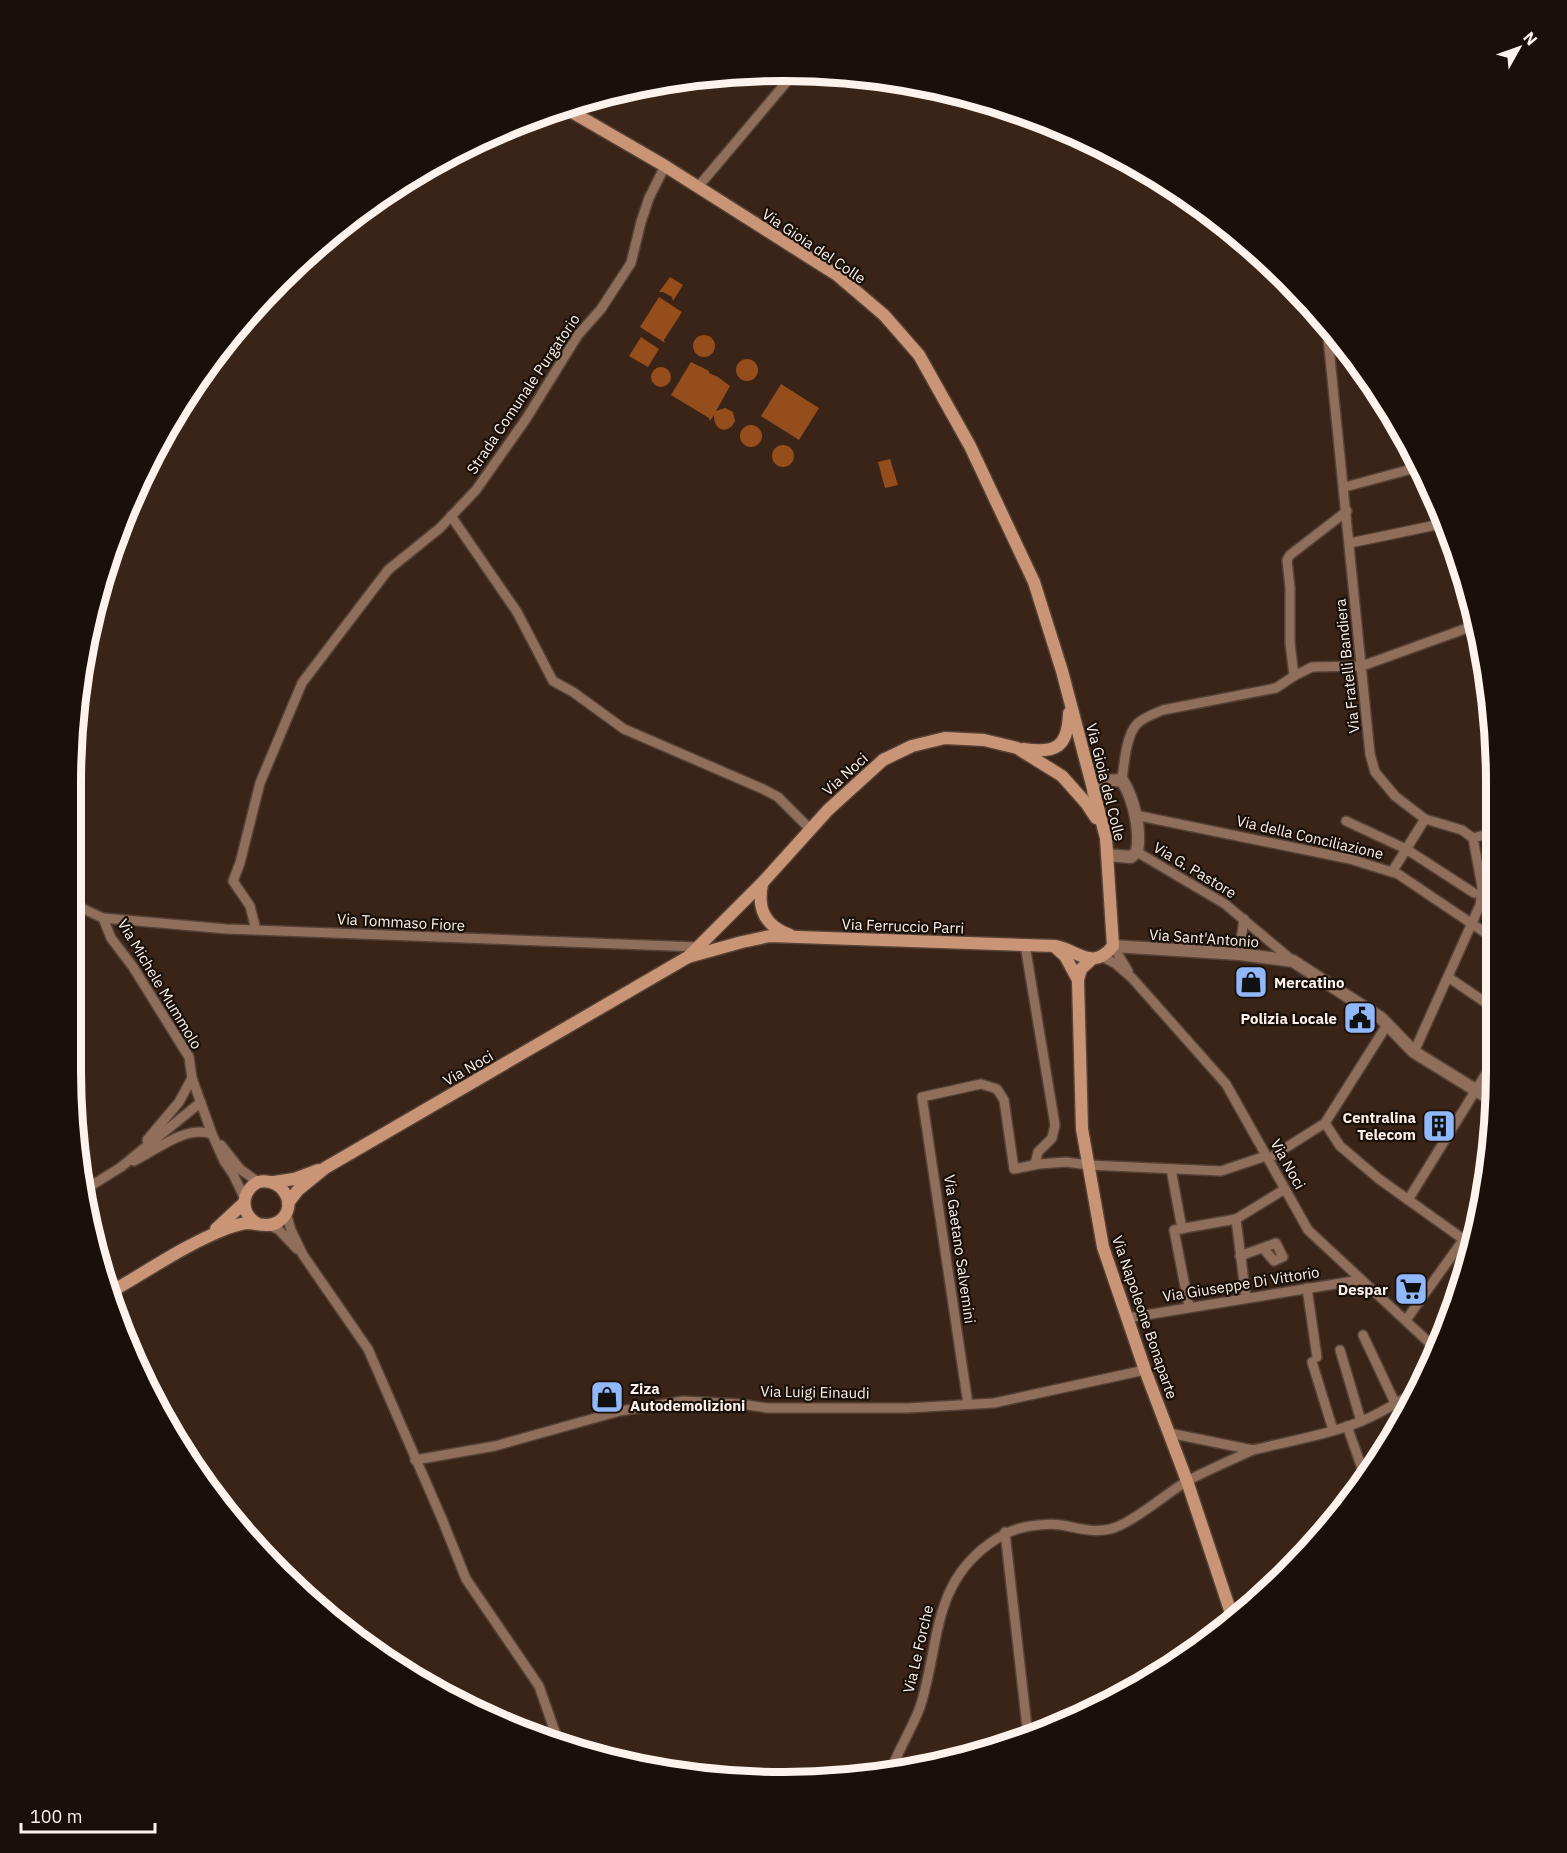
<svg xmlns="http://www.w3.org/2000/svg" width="1567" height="1853" viewBox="0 0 1567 1853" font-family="'IBM Plex Sans',sans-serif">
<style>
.water{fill:#944d1b}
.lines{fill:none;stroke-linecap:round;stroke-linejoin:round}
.minor-casing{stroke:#554135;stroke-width:12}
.tertiary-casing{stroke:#554135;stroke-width:15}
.secondary-casing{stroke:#554135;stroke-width:15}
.minor{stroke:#8f6e5b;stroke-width:9}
.tertiary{stroke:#8f6e5b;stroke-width:12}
.secondary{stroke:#c99576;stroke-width:12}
.labels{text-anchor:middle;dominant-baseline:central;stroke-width:4.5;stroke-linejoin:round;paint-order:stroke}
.street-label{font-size:15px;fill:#fef2ec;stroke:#19100a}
.poi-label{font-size:15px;font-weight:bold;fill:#fef2ec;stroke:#19100a;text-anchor:end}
.rim{fill:none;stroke:#fef2ec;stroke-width:8}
</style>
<rect width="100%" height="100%" fill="#392417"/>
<g class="water">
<polygon points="670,277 683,285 673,301 672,297 663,292 659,292"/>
<polygon points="659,297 682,312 664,340 665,343 640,327"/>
<circle cx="704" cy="346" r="11"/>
<polygon points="641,337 659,349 648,367 629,356"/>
<circle cx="747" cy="370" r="11"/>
<path d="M691 362 709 371V373L718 377 730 386 716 411 725 408 733 412 735 421C728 436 713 430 714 415L710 421 709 418 671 395Z"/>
<circle cx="661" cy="377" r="10"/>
<polygon points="781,384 819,408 799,440 761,416"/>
<circle cx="751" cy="436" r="11"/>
<circle cx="783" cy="456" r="11"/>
<polygon points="890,459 898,485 885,488 878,462"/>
</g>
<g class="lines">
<defs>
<g id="minor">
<polyline points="698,187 795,72"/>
<polyline points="1327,328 1370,754 1375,772 1395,796 1425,819 1462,830 1473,838 1496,832"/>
<polyline points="1345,487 1419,467"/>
<polyline points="451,516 517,612 553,681 573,692 624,729 763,789 778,797 811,830"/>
<polyline points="1350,543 1446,523"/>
<polyline points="1294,676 1290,643 1290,588 1287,560 1290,555 1347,511"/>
<path d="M1122 780C1124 765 1126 735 1137 724 1144 717 1154 714 1163 710L1276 688 1294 676 1312 667 1362 666 1473 626H1477"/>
<polyline points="1135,815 1350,859 1398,874 1496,940"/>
<polyline points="1346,821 1406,849 1474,893"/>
<polyline points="1137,852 1225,904 1293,961"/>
<polyline points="1392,872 1425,819"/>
<polyline points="73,901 77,906 103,918 227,929 698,947"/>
<polyline points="103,918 111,938 133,967 189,1057 192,1078 212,1134 224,1161 233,1174 244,1197"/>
<polyline points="256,930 250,906 233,881 240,863 260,783 302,683 388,570 440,528 476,490 526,419 578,335 601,309 631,263 641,222 649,198 665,166"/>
<polyline points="1025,945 1055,1125 1052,1138 1038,1152 1035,1164"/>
<polyline points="1113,946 1128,971"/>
<polyline points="1239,954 1244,919"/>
<polyline points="1101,956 1116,964 1132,978 1226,1084 1308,1230 1436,1349"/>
<polyline points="1448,977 1495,1009"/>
<polyline points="1414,1052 1480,905 1482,887 1473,838"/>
<polyline points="1325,1123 1340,1146 1379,1179 1470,1244"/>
<polyline points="147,1140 179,1102 192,1078"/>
<polyline points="221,1145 240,1169 258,1182"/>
<polyline points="1268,1159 1325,1123 1387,1025"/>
<path d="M134 1161C157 1150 185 1125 212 1134"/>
<polyline points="1171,1169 1182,1229"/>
<polyline points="86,1189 121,1167 201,1102"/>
<polyline points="1408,1200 1495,1059"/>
<polyline points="286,1213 291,1230 303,1255 368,1349 442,1519 466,1579 539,1686 560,1746"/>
<polyline points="1236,1219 1246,1298"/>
<polyline points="269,1225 279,1230 297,1249"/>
<polyline points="1240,1256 1276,1243 1283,1257 1274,1261 1263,1248"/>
<polyline points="1307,1288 1317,1357"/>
<polyline points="1189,1307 1174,1230 1236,1219 1285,1189"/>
<polyline points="1127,1318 1360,1280"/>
<polyline points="1406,1320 1463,1240"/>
<polyline points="1363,1335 1396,1405"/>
<polyline points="1340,1350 1361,1421"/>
<polyline points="1312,1362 1333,1430"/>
<polyline points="968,1404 922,1097 981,1084 997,1089 1004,1100 1014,1169 1039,1164 1066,1162 1088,1165 1221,1171 1266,1156"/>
<polyline points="1347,1426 1364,1474"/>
<path d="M1253 1450C1289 1441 1327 1435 1362 1421 1381 1413 1398 1402 1416 1392"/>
<polyline points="415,1460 495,1446 620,1411 683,1401 741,1404 767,1408 908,1408 994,1403 1145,1370"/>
<polyline points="1005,1532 1028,1736"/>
<path d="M890 1773C898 1750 912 1729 920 1707 940 1646 931 1586 989 1544 1000 1536 1010 1530 1025 1527 1036 1525 1049 1523 1061 1525 1078 1528 1093 1533 1110 1529 1130 1525 1167 1493 1187 1481 1208 1470 1231 1460 1253 1450L1169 1433"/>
</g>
<g id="tertiary">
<path d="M1093 793 1106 781 1122 780C1134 799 1141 830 1137 852L1131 857 1107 855"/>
<polyline points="1113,946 1239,954 1293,961 1381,1018 1414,1052 1495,1102"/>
</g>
<g id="secondary">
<path d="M565 108 665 166 837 275 884 315 919 355 970 446 1034 582 1062 671 1106 838 1113 946C1092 972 1078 950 1055 946L770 936 742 942 688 957"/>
<path d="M1023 749C1056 754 1068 747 1069 713"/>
<path d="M762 884C757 909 765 926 790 935"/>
<polyline points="1055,947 1065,956 1078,980"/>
<polyline points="1092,959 1081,969 1078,980 1082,1129 1103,1247 1145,1370 1187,1481 1233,1619"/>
<polyline points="274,1182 294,1179 318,1170"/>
<polyline points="288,1203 298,1190 325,1168 688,957 763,882 828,810 883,760 912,746 945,738 984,740 1017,748 1062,776 1086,803 1096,818"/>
<polyline points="216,1229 244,1203"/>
<path d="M109 1293C148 1271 186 1244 228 1228 233 1226 240 1224 246 1223 257 1223 268 1228 278 1222 301 1207 282 1176 258 1182 240 1192 240 1214 258 1224"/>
</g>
</defs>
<use href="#minor" class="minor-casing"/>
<use href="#tertiary" class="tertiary-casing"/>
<use href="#secondary" class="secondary-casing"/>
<use href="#minor" class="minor"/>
<use href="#tertiary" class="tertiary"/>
<use href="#secondary" class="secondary"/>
</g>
<defs>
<symbol id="shop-square" viewBox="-11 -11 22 22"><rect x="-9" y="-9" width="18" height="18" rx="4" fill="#91b8fd" stroke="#19100a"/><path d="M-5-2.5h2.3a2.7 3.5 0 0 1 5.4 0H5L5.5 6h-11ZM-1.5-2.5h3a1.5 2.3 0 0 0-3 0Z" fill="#111"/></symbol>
<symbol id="civic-square" viewBox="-11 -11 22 22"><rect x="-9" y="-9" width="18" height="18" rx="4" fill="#91b8fd" stroke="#19100a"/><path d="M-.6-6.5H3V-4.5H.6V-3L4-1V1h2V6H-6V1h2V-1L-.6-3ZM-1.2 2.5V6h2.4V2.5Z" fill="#111"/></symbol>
<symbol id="building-square" viewBox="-11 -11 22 22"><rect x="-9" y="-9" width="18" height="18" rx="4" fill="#91b8fd" stroke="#19100a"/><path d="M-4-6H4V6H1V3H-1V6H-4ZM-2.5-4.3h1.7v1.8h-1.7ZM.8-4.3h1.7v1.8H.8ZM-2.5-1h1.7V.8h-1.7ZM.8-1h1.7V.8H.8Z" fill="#111"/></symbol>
<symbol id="supermarket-square" viewBox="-11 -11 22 22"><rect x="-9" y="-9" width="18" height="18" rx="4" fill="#91b8fd" stroke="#19100a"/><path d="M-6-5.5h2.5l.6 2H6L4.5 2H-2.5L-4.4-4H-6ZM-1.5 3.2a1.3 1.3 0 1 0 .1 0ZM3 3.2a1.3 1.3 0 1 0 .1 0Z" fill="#111"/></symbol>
</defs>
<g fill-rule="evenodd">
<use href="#shop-square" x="1232" y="963" width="38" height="38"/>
<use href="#civic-square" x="1341" y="999" width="38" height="38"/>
<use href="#building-square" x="1420" y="1107" width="38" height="38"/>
<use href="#supermarket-square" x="1392" y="1270" width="38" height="38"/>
<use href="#shop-square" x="588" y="1378" width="38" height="38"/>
</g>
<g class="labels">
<g class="street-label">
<text transform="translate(814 246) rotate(34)">Via Gioia del Colle</text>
<text transform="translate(523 394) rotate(-56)">Strada Comunale Purgatorio</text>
<text transform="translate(1347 666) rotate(-96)">Via Fratelli Bandiera</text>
<text transform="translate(845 774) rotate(-42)">Via Noci</text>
<text transform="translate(1106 782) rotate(76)">Via Gioia del Colle</text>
<text transform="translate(1310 837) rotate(13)">Via della Conciliazione</text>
<text transform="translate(1195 870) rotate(31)">Via G. Pastore</text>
<text transform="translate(401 922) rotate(3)">Via Tommaso Fiore</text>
<text transform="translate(903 926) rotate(2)">Via Ferruccio Parri</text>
<text transform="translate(1204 938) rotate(4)">Via Sant'Antonio</text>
<text transform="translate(160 984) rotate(59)">Via Michele Mummolo</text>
<text transform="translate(468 1068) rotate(-30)">Via Noci</text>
<text transform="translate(1288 1164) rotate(61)">Via Noci</text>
<text transform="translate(960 1249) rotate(82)">Via Gaetano Salvemini</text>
<text transform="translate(1241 1284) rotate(-9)">Via Giuseppe Di Vittorio</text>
<text transform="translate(1145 1317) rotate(71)">Via Napoleone Bonaparte</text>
<text transform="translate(815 1392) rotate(1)">Via Luigi Einaudi</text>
<text transform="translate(918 1649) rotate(-77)">Via Le Forche</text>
</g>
<g class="poi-label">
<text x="1274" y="982" text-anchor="start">Mercatino</text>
<text x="1337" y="1018">Polizia Locale</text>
<text x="1416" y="1117">Centralina<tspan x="1416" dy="17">Telecom</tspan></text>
<text x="1388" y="1289">Despar</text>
<text x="630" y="1388" text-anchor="start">Ziza<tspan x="630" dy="17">Autodemolizioni</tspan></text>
</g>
</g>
<path d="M0 0H1567V1853H0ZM783 81H784A702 702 0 0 1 1486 783V1070A702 702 0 0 1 784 1772H783A702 702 0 0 1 81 1070V783A702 702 0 0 1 783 81Z" fill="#19100a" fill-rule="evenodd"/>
<path class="rim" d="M783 81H784A702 702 0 0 1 1486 783V1070A702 702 0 0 1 784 1772H783A702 702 0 0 1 81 1070V783A702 702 0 0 1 783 81Z"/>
<g transform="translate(1519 48) rotate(50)" stroke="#19100a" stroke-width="4.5" paint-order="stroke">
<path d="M0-4.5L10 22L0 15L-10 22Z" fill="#fef2ec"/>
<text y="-9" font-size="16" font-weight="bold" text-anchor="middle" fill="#fef2ec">N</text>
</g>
<path d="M21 1823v9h134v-9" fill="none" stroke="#fef2ec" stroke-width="3"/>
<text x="30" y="1823" font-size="18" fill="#fef2ec" stroke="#19100a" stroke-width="4.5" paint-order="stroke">100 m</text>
</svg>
